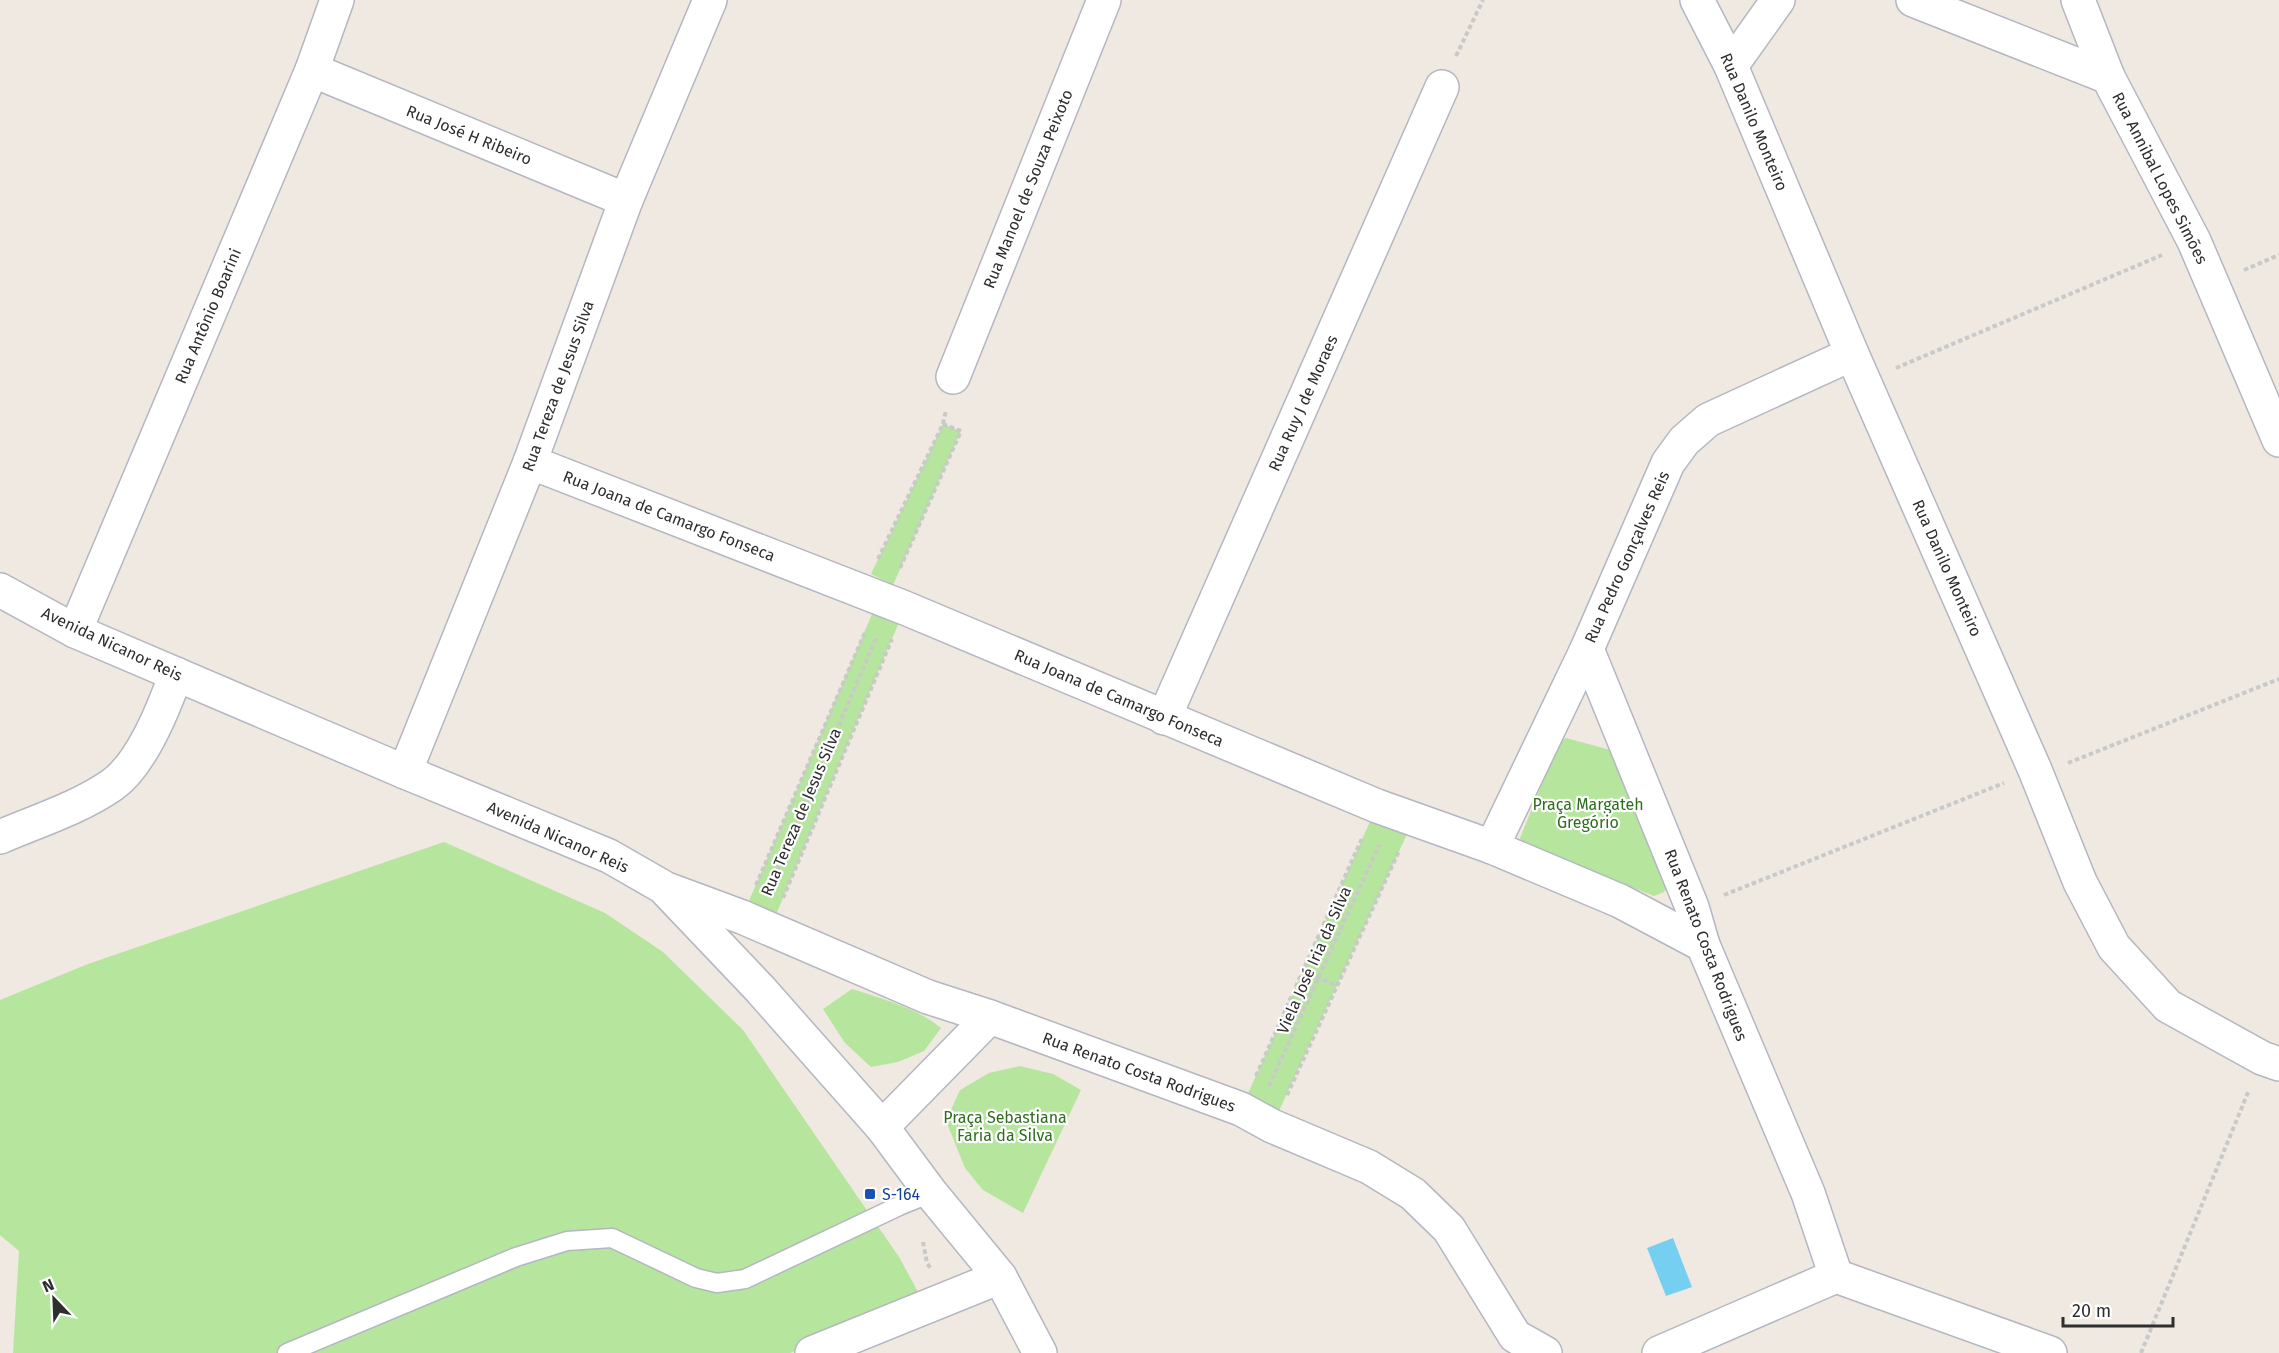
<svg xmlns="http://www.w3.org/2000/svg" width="2279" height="1353" viewBox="0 0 2279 1353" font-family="'Fira Sans',sans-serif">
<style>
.green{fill:#b6e59e}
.water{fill:#75cff0}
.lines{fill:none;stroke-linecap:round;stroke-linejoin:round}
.lane-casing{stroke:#b4b7c1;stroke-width:21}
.street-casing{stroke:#b4b7c1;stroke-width:36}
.path{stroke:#c9c9c9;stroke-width:4;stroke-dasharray:4.5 3;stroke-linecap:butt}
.lane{stroke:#fff;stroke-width:18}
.street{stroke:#fff;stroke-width:33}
.transit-dot{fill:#1a4fb4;stroke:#fff;stroke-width:2}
.labels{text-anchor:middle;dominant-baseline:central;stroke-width:4.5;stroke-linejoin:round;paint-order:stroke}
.street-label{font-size:16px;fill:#2e2e2e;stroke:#fff}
.park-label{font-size:16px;fill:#2c6e1b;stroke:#fff}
.transit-label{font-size:16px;fill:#164399;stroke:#fff;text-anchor:start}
</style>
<rect width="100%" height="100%" fill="#efe9e1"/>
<g class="green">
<polygon points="943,424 961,431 893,585 871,574"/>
<polygon points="879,598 905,608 770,929 742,917"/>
<polygon points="1566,738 1614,751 1670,883 1664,892 1654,896 1523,844 1520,838 1559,742"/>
<polygon points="1377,806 1414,819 1272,1126 1241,1109"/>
<polygon points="444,842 605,913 663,952 743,1030 899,1257 923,1301 790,1353 13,1353 19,1251 0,1235 0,1000 88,964"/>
<path d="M852 989C883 999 915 1007 941 1028L924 1051 898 1062 871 1067 845 1043 823 1009Z"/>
<polygon points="1020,1066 1053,1074 1081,1090 1023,1213 983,1190 965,1168 946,1121 960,1090 989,1073"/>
</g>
<polygon class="water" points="1673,1238 1692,1287 1666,1296 1647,1248"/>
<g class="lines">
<defs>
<polyline id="lane" points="287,1353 516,1257 567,1241 612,1238 696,1278 717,1283 745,1279 899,1206 931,1193"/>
<g id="street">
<polyline points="1697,0 1731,66 1852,354 2035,770 2080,882 2114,947 2168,1006 2262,1058 2279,1064"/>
<polyline points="1913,0 2108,77"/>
<polyline points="2078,0 2108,77 2194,241 2279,440"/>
<polyline points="1731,66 1778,0"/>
<polyline points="312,70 626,200"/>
<polyline points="953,377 1104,0"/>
<polyline points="530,462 905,608 1377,806 1492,847 1620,901 1703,945"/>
<polyline points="0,590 75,631 405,772 609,856 663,887 760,989 882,1127 931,1193 1000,1277 1040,1353"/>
<polyline points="75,631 312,70 337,0"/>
<polyline points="1587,649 1692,907 1703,945 1808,1193 1836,1276 2050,1353"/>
<polyline points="1164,718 1442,87"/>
<polyline points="405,772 530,462 626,200 710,0"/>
<path d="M0 837C37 821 79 808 112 785 142 764 164 708 176 674"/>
<polyline points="1492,847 1587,649 1668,463 1684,441 1708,420 1852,354"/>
<polyline points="669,890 742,917 928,997 990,1017 1241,1109 1272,1126 1369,1167 1413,1194 1449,1229 1515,1336 1545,1353"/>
<polyline points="882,1127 990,1017"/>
<polyline points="812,1353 1000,1277"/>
<polyline points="1659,1353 1836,1276"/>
</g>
</defs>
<use href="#lane" class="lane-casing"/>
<use href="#street" class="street-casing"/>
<g class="path">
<polyline points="1456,56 1483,0"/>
<polyline points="2244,270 2279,255"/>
<polyline points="1896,368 2162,255"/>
<polyline points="878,559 943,424 946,410"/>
<polyline points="900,568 961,431 943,424"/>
<polyline points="2068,763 2279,679"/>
<polyline points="756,885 866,630"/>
<polyline points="768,891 877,636"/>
<polyline points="1724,895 2004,783"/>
<polyline points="783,898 892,639"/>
<polyline points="1303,970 1337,986"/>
<polyline points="1256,1076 1363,836"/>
<polyline points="1269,1086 1379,845"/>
<polyline points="1287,1095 1399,851"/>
<polyline points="923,1242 927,1263 931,1269"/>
<polyline points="2141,1353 2249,1090"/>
</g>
<use href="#lane" class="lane"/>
<use href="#street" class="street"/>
</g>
<rect class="transit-dot" x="864" y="1188" width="12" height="12" rx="3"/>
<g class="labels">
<g class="street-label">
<text transform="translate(1754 122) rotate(67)">Rua Danilo Monteiro</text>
<text transform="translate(469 135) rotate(22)">Rua José H Ribeiro</text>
<text transform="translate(2160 178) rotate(63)">Rua Annibal Lopes Simões</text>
<text transform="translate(1028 189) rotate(-68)">Rua Manoel de Souza Peixoto</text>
<text transform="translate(208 316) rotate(-67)">Rua Antônio Boarini</text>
<text transform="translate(558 386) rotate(-70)">Rua Tereza de Jesus Silva</text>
<text transform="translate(1303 403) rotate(-66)">Rua Ruy J de Moraes</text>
<text transform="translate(669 516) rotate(21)">Rua Joana de Camargo Fonseca</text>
<text transform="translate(1627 557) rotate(-66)">Rua Pedro Gonçalves Reis</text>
<text transform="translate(1947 568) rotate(66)">Rua Danilo Monteiro</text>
<text transform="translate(112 644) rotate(25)">Avenida Nicanor Reis</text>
<text transform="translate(1119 698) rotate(23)">Rua Joana de Camargo Fonseca</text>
<text transform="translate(801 812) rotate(-67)">Rua Tereza de Jesus Silva</text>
<text transform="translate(558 837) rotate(24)">Avenida Nicanor Reis</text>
<text transform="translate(1706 945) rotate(69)">Rua Renato Costa Rodrigues</text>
<text transform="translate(1314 960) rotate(-66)">Viela José Iria da Silva</text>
<text transform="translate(1139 1072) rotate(20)">Rua Renato Costa Rodrigues</text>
</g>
<g class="park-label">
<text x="1588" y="804">Praça Margateh<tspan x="1588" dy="18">Gregório</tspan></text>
<text x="1005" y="1117">Praça Sebastiana<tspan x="1005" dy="18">Faria da Silva</tspan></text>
</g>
<g class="transit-label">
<text x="882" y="1194">S-164</text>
</g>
</g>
<g transform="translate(54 1299) rotate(337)" stroke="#ffffff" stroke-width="4.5" paint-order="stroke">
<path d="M0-4.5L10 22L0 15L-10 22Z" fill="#2e2e2e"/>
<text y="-9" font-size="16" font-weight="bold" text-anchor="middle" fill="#2e2e2e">N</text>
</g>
<path d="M2063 1317v9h110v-9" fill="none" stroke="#2e2e2e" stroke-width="3"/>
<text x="2072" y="1317" font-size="18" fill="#2e2e2e" stroke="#ffffff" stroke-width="4.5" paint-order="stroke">20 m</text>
</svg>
